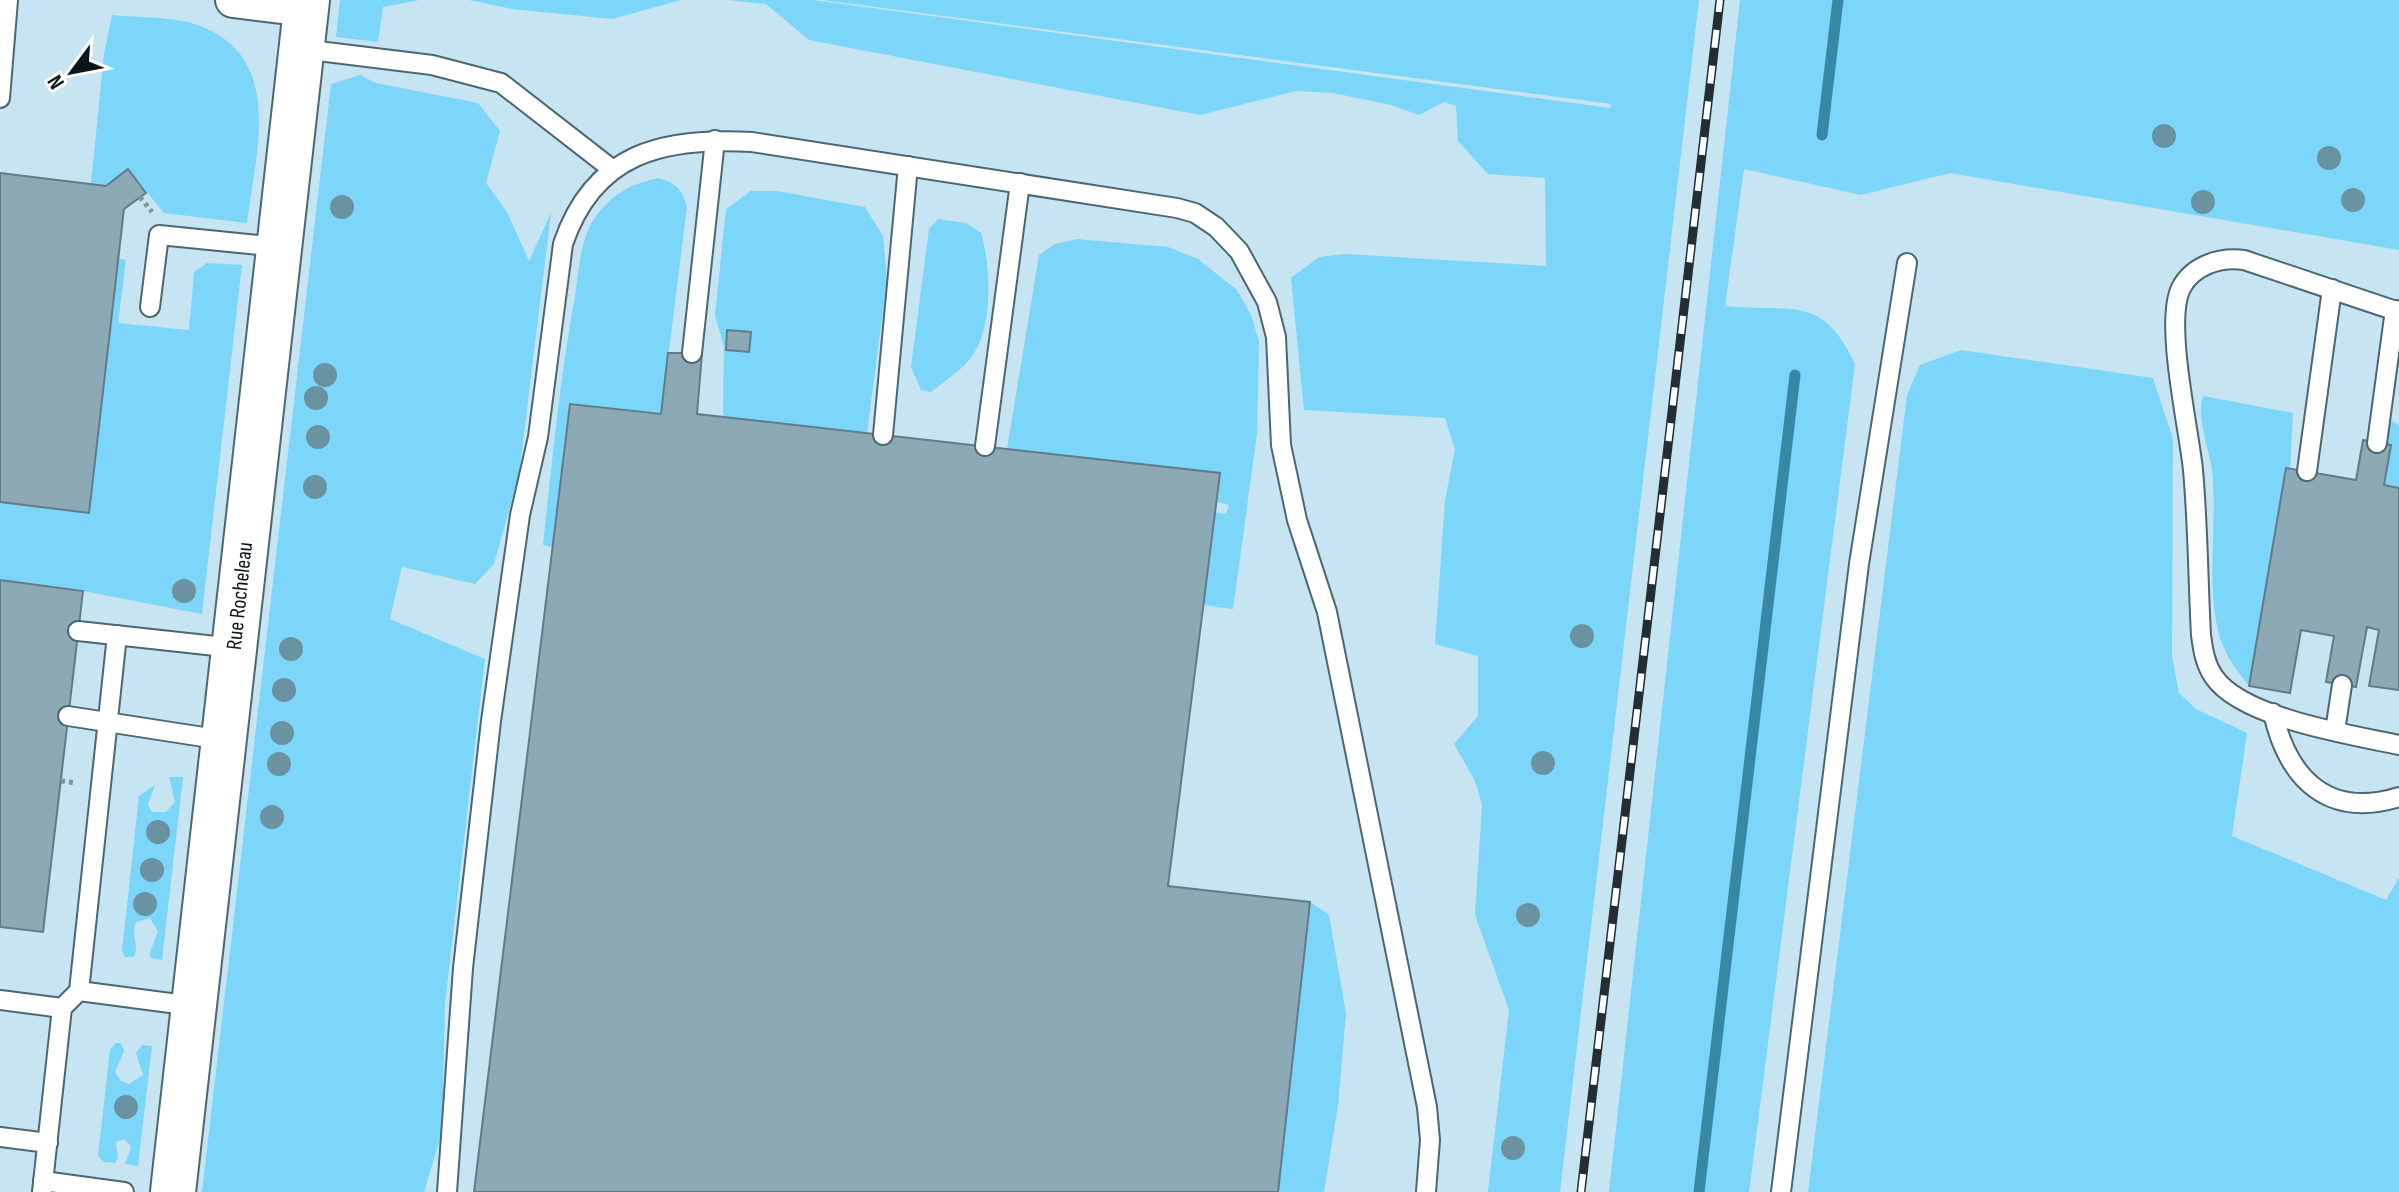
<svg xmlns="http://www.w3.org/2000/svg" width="2399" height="1192" viewBox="0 0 2399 1192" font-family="'Sofia Sans Condensed',sans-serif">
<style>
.green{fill:#7cd6f9}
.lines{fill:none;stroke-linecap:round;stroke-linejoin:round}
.stream{stroke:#3787a5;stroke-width:11}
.building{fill:#8ca9b5;stroke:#617c88;stroke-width:2}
.service-casing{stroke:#4c6772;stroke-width:22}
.minor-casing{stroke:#4c6772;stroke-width:38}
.tertiary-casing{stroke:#4c6772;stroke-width:48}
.path{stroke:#8097a1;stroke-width:5;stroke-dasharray:4 4;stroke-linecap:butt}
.service{stroke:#fff;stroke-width:18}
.minor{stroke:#fff;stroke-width:34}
.tertiary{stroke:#fff;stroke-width:44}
.rail-casing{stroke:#212e34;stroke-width:9}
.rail{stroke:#fff;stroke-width:6;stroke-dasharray:18;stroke-linecap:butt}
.tree{fill:#6b92a1}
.labels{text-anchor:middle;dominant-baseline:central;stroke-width:6;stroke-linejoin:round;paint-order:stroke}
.street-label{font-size:22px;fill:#0b161b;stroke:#fff}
</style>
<rect width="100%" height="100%" fill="#c6e4f1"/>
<g class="green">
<polygon points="340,0 419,0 383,7 378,42 336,37"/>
<polygon points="469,0 681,0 612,19 512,9"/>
<polygon points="728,0 813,0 1610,108 1611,104 822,0 1699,0 1560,1192 1488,1192 1509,1010 1475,915 1482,805 1475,781 1454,744 1478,716 1478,656 1435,644 1445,500 1455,449 1445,418 1304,410 1291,278 1319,257 1344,254 1546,266 1545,178 1488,174 1458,141 1456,106 1444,102 1419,115 1391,105 1333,93 1296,91 1200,115 809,40 766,4"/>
<path d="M1740 0H2399V250L1950 173 1861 195 1744 169 1725 306C1792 313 1822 293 1855 364L1749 1192H1609Z"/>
<path d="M112 15C140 18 177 16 203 27 285 61 255 155 247 223L164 213 128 169 106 186 91 184 104 54Z"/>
<polygon points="360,75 376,83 478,103 500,131 486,183 507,212 529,261 551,213 519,474 494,564 475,584 402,567 390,619 485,659 445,1004 442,1132 424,1192 202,1192 331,84"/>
<path d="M659 178C676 183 683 190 687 207L661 414 553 547 543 545C552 462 560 378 575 296 579 271 580 240 594 219 610 195 632 183 659 178Z"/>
<polygon points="751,191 777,191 865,207 883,236 887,280 867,433 723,417 724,347 715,315 726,209"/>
<path d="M938 219 966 223 981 233C991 266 994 332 969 360 959 372 943 382 931 392L921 390 911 367 929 229Z"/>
<polygon points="1077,239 1168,247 1198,259 1237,290 1251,315 1259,341 1257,434 1233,609 1203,605 1215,512 1226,514 1229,505 1217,502 1220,473 1007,449 1039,255 1055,244"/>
<polygon points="119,259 126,260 118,323 189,330 194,272 207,263 242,265 202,614 83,591 0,580 0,502 89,512"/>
<polygon points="1961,350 2153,378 2173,439 2172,656 2179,693 2196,709 2247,733 2232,836 2386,900 2399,878 2399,1192 1808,1192 1907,395 1920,365"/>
<path d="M2203 396 2293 413 2290 469H2286L2249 686C2237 671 2226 656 2220 638 2205 584 2218 525 2212 470 2209 448 2196 418 2203 396Z"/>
<polygon points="2390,420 2399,425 2399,488 2384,485 2391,446 2386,444"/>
<path d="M169 777H183L162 960 151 958 149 954 158 932 150 918 136 922C130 935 140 944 134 957H125L122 951 139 796 155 785 148 804 152 812H166L175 802Z"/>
<polygon points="1310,902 1329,915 1346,1014 1338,1105 1324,1192 1278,1192"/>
<polygon points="116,1043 121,1043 124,1051 115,1072 121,1081 129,1084 143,1075 136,1053 142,1045 152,1046 138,1166 125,1164 131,1147 124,1139 116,1142 118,1158 115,1163 104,1162 98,1156 110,1049"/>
</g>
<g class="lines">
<g class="stream">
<polyline points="1822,135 1838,0"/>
<polyline points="1699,1192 1795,375"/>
</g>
</g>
<g class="building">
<polygon points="128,169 146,193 124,209 89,513 0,502 0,173 106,186"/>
<polygon points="727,330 751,332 749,352 726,350"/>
<polygon points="668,353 702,353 697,414 1220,473 1168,886 1310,902 1278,1192 474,1192 570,404 661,414"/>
<polygon points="2363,440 2391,445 2384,485 2399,488 2399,690 2369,686 2379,630 2367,627 2356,687 2326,682 2334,636 2301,630 2290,693 2249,686 2286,468 2356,480"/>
<polygon points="0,580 83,591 43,932 0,927"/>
</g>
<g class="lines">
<defs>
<g id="service">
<polyline points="302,49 432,65 501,83 613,170"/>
<polyline points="0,98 8,0"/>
<polyline points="150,307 159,235 279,247"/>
<path d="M2399 312 2244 260C2220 257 2193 265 2181 288 2164 322 2189 429 2193 470 2198 525 2198 580 2201 635 2203 650 2205 664 2214 677 2242 718 2352 735 2399 745"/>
<polyline points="692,353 715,140"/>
<polyline points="883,435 908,166"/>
<polyline points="2377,443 2395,310"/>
<polyline points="985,446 1020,183"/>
<polyline points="2307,471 2332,289"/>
<polyline points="78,631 234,648"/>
<path d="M2273 713C2288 779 2328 819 2399 797"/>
<polyline points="68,716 223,740"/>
<polyline points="2335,731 2342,685"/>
<polyline points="79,991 117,635"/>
<polyline points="0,1000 62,1008"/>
<polyline points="0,1137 48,1143"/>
<polyline points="43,1181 124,1192"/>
<polyline points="42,1192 62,1008 79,991 193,1006"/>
<path d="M447 1192 463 968 491 721 520 515 538 437 563 244C594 152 664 137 752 142L1177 208 1195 213 1216 227 1239 251 1267 302 1276 337 1281 445 1297 520 1327 612 1427 1107 1430 1140 1426 1192"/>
<polyline points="1781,1192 1859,564 1907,263"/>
</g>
<polyline id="minor" points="233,0 306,9"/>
<polyline id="tertiary" points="173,1192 307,0"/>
</defs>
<use href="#service" class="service-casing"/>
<use href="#minor" class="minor-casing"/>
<use href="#tertiary" class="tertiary-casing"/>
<g class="path">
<polyline points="140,197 152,212"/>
<polyline points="61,781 76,783"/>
</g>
<use href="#service" class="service"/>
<use href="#minor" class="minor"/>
<use href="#tertiary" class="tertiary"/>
<defs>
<polyline id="rail" points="1581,1192 1720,0"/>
</defs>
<use href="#rail" class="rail-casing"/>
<use href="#rail" class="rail"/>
</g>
<g class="tree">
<circle cx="2164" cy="136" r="12"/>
<circle cx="2329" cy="158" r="12"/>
<circle cx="2353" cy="200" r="12"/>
<circle cx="2203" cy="202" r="12"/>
<circle cx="342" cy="207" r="12"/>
<circle cx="325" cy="375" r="12"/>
<circle cx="316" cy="398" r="12"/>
<circle cx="318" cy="437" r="12"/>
<circle cx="315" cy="487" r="12"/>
<circle cx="184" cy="591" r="12"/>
<circle cx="1582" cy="636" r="12"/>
<circle cx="291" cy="649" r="12"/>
<circle cx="284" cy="690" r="12"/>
<circle cx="282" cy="733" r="12"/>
<circle cx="1543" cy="763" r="12"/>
<circle cx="279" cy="764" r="12"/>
<circle cx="272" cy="817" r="12"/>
<circle cx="158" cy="832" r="12"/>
<circle cx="152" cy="870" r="12"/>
<circle cx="145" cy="904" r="12"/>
<circle cx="1528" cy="915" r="12"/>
<circle cx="126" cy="1107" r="12"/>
<circle cx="1513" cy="1148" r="12"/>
</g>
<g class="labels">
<g class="street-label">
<text transform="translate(240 596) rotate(-84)">Rue Rocheleau</text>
</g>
</g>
<g transform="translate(72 72) rotate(238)" stroke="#ffffff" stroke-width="6" paint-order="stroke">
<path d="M0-6L14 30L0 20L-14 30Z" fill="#0b161b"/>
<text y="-12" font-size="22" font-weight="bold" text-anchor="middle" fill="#0b161b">N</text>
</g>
</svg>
